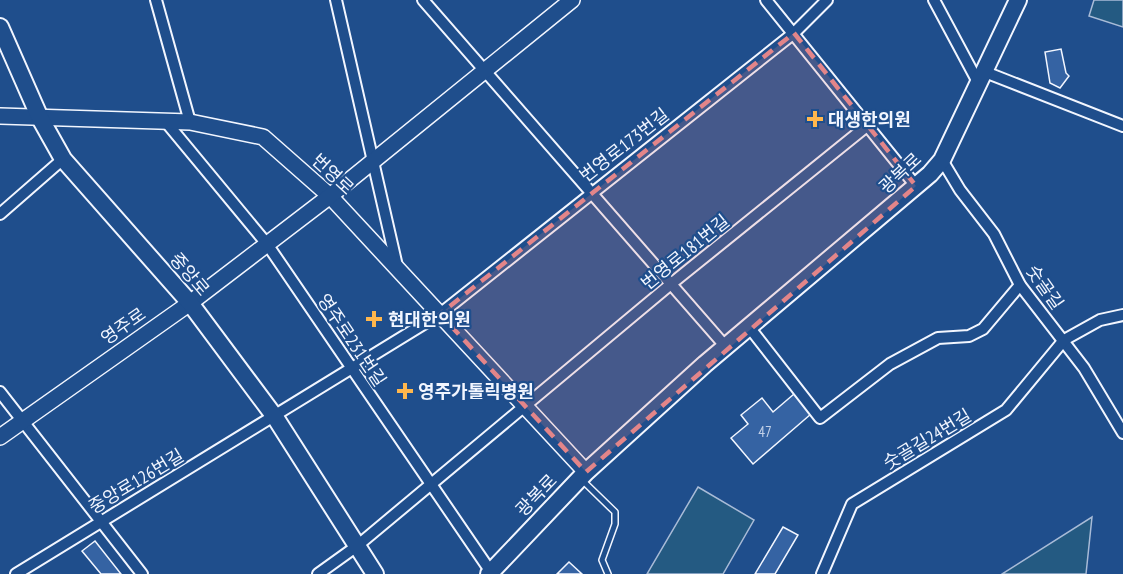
<svg xmlns="http://www.w3.org/2000/svg" width="1123" height="574" viewBox="0 0 1123 574" font-family="'PT Sans Narrow','Noto Sans KR',sans-serif">
<style>
.green{fill:#245a82;stroke:#a8bbd7;stroke-width:1.5}
.building{fill:#3563a3;stroke:#f2f6ff;stroke-width:1.5}
.lines{fill:none;stroke-linecap:round;stroke-linejoin:round}
.lane-casing{stroke:#f2f6ff;stroke-width:8}
.street-casing{stroke:#f2f6ff;stroke-width:14}
.secondary-casing{stroke:#f2f6ff;stroke-width:18}
.primary-casing{stroke:#f2f6ff;stroke-width:20}
.lane{stroke:#1f4e8c;stroke-width:5}
.street{stroke:#1f4e8c;stroke-width:10}
.secondary{stroke:#1f4e8c;stroke-width:15}
.primary{stroke:#1f4e8c;stroke-width:16}
.marked{fill:#e38589;fill-opacity:0.2;stroke:#e38589;stroke-width:4.5;stroke-dasharray:12 8;stroke-linejoin:round}
.poi-dot{fill:#ffb74d;stroke:#1f4e8c;stroke-width:2}
.labels{text-anchor:middle;dominant-baseline:central;stroke-width:4.5;stroke-linejoin:round;paint-order:stroke}
.number-label{font-size:15px;fill:#c3d1e8}
.poi-label{font-size:18px;font-weight:bold;fill:#f2f6ff;stroke:#1f4e8c;text-anchor:start}
.street-label{font-size:18px;fill:#f2f6ff;stroke:#1f4e8c}
</style>
<rect width="100%" height="100%" fill="#1f4e8c"/>
<g class="green">
<polygon points="1094,0 1123,0 1123,27 1089,16"/>
<polygon points="698,487 754,520 723,574 647,574"/>
<polygon points="1092,517 1086,574 1002,574"/>
</g>
<g class="building">
<polygon points="1061,49 1066,73 1069,76 1060,88 1050,83 1045,52"/>
<polygon points="794,394 811,414 753,464 731,438 748,424 741,415 762,398 773,412"/>
<polygon points="783,527 798,535 775,574 755,574"/>
<polygon points="95,541 121,574 101,574 82,551"/>
<polygon points="569,562 582,574 557,574"/>
</g>
<g class="lines">
<defs>
<polyline id="lane" points="581,479 615,512 615,524 602,560 608,574"/>
<g id="street">
<polyline points="156,0 190,122"/>
<polyline points="336,0 397,266"/>
<polyline points="423,0 726,347"/>
<polyline points="766,0 916,186"/>
<polyline points="934,0 979,84"/>
<polyline points="985,72 1123,126"/>
<polyline points="166,122 267,244 491,572"/>
<polyline points="942,160 960,190 994,234 1020,285 1084,368 1123,433"/>
<polyline points="0,214 63,159"/>
<polyline points="749,327 820,418 890,364 938,338 969,336 983,329 1020,285"/>
<polyline points="0,392 142,574"/>
<polyline points="16,574 440,314 794,33 827,0"/>
<polyline points="318,574 357,546 671,284 868,125"/>
<polyline points="822,574 852,504 1006,410 1064,340 1100,320 1123,315"/>
</g>
<g id="secondary">
<polyline points="0,116 190,122 263,137 330,196 586,472"/>
<polyline points="0,437 190,303 330,196 572,0"/>
</g>
<g id="primary">
<polyline points="0,27 40,118 63,159 190,303 275,417 375,574"/>
<polyline points="489,574 586,472 705,364 930,174 942,160 1018,0"/>
</g>
</defs>
<use href="#lane" class="lane-casing"/>
<use href="#street" class="street-casing"/>
<use href="#secondary" class="secondary-casing"/>
<use href="#primary" class="primary-casing"/>
<use href="#lane" class="lane"/>
<use href="#street" class="street"/>
<use href="#secondary" class="secondary"/>
<use href="#primary" class="primary"/>
</g>
<path class="marked" d="M794 33 916 186 586 472 440 314Z"/>
<g class="poi-dot">
<path d="M812 110h6v6h6v6h-6v6h-6v-6h-6v-6h6z"/>
<path d="M371 310h6v6h6v6h-6v6h-6v-6h-6v-6h6z"/>
<path d="M402 382h6v6h6v6h-6v6h-6v-6h-6v-6h6z"/>
</g>
<g class="labels">
<g class="number-label">
<text x="765" y="431">47</text>
</g>
<g class="poi-label">
<text x="828" y="119">대생한의원</text>
<text x="388" y="319">현대한의원</text>
<text x="418" y="391">영주가톨릭병원</text>
</g>
<g class="street-label">
<text transform="translate(624 145) rotate(-38)">번영로173번길</text>
<text transform="translate(900 173) rotate(-43)">광복로</text>
<text transform="translate(333 174) rotate(43)">번영로</text>
<text transform="translate(685 252) rotate(-39)">번영로181번길</text>
<text transform="translate(190 274) rotate(50)">중앙로</text>
<text transform="translate(1045 287) rotate(55)">숫골길</text>
<text transform="translate(123 326) rotate(-35)">영주로</text>
<text transform="translate(352 340) rotate(56)">영주로231번길</text>
<text transform="translate(927 439) rotate(-31)">숫골길24번길</text>
<text transform="translate(136 481) rotate(-31)">중앙로126번길</text>
<text transform="translate(536 495) rotate(-46)">광복로</text>
</g>
</g>
</svg>
